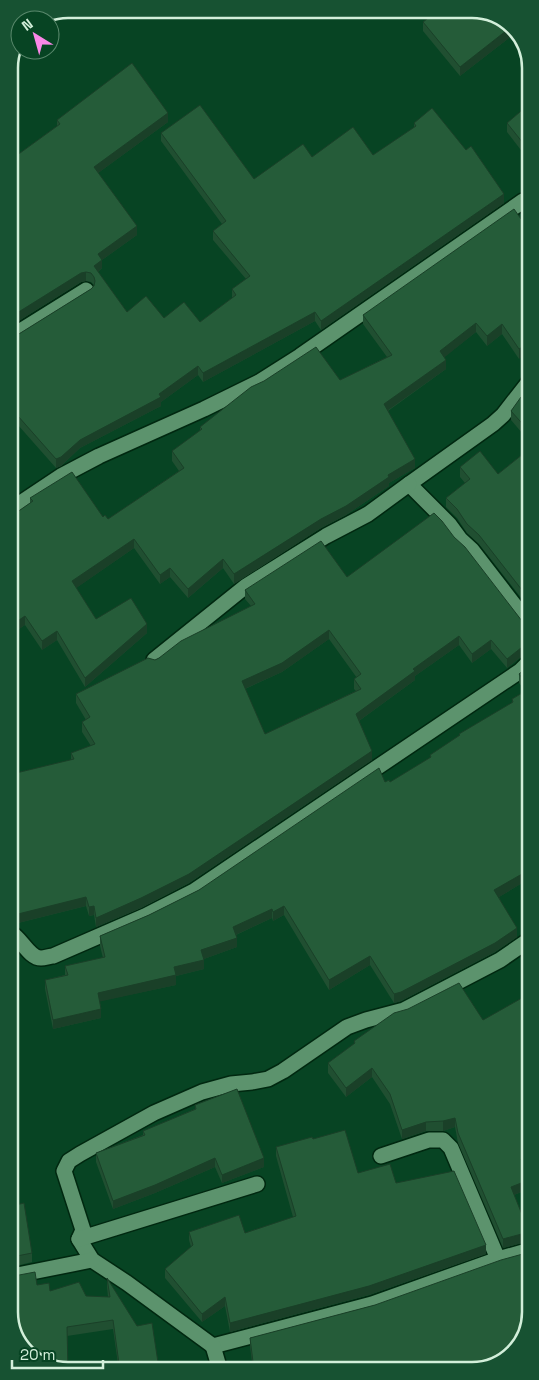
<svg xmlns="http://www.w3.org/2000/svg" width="539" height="1380" viewBox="0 0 539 1380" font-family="'Space Grotesk',sans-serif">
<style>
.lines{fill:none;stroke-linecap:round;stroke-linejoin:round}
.minor-casing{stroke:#002810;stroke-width:18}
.minor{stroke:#5c936d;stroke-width:15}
.wall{fill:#204f31;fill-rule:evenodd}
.shaded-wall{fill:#1a4028}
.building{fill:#255c39;stroke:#1a4028;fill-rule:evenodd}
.rim{fill:none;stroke:#d3efda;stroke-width:2.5}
</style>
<rect width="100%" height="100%" fill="#074423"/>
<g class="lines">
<defs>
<g id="minor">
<polyline points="9,338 86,290"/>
<polyline points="528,383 503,415 493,424 409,484 449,524 460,539 472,550 529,624"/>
<polyline points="10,510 61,476 99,456 204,409 259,382 300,356 523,201"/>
<polyline points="154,660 246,586 326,536 368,514 409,484"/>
<path d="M11 933C22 939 29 958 41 958 45 958 50 956 53 956L145 916 194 891 520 671 529 662"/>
<polyline points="529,940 500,960 404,1010 366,1020 347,1027 283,1071 268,1079 252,1082 231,1084 202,1092 154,1113 80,1154 69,1161 64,1171 83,1230 79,1239 92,1260 127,1283 213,1346 372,1304 498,1259 530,1250"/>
<polyline points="381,1156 429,1140 443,1140 451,1148 498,1259"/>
<polyline points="79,1239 257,1184"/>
<polyline points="12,1276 92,1260"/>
<polyline points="213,1346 220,1370"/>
</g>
</defs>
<use href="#minor" class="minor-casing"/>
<use href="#minor" class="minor"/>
</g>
<g class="wall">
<polygon points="423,22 513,29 513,35 460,76 423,31"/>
<polygon points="527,106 527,158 507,132 507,123"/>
<polygon points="57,120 168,122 98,173 137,235 102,260 102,268 98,272 127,312 164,318 200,322 232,298 232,289 246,279 213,240 213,231 222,224 161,141 161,133 254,179 312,157 373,155 414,128 414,123 504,203 321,330 315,321 203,382 198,375 161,402 161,406 80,448 61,466 56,468 10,416 10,338 14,337 91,289 94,285 91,282 86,281 81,282 9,327 9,161 57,126"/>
<polygon points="521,219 519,359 502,334 487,346 476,332 444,357 446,369 388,411 415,468 389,483 389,486 346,515 321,528 234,584 223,568 188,598 170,577 160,584 134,548 76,588 96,619 147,633 85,687 57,640 42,650 25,625 10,635 10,517 30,503 30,498 108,519 179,471 172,461 172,451 200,431 200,427 340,380 387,357 363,324 363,315"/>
<polygon points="528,392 528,440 511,420 511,411"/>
<polygon points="528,450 529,608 479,544 467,533 457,518 446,507 446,498 465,483 460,477 460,467 498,474"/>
<path d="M454 537 522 621 526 624H529V653H526L507 668 491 649 472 663 459 645 415 676V680L359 721 372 760 189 883 141 908 96 927 94 915 89 916 86 906 14 924H11L10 772 12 774 71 760V753L91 746 82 732V722L86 720 76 703V694L159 658 251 606 245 599V590L347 577ZM329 639 357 678 354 679V689L356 691 265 734 245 689 282 672Z"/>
<polygon points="529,666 529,879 499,897 517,937 495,952 401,1001 394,1003 370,965 329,990 284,915 273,921 272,918 236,935 237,947 204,959 204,969 176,976 176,985 100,1001 101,1018 53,1029 45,989 45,980 65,975 65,966 103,958 100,946 100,936 149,915 199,890 385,782 390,782 430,758 430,755 459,736 459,734 512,703 512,699 525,691 519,683 519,674"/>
<polygon points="483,1020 524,1167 529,1189 514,1195 529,1241 503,1248 458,1143 455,1127 443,1131 426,1131 402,1139 390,1104 372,1077 346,1097 328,1073 328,1063 354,1044 354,1041"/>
<polygon points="195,1105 264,1167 222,1183 215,1167 155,1193 113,1209 96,1162 96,1153 143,1135 143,1131 195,1109"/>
<polygon points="313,1139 358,1173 396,1183 486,1254 369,1295 230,1332 225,1306 202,1322 165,1278 165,1269 191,1247 189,1240 189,1232 245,1233 293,1217 276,1156 276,1147"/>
<polygon points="12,1206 32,1253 32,1262 12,1267"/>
<polygon points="12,1276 37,1285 50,1291 86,1296 108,1297 107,1287 107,1278 159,1369 169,1370 119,1371 113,1329 67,1336 14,1325 12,1311"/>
<polygon points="375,1305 490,1368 253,1370 250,1346 250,1338"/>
</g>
<g class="shaded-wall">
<polygon points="511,27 513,29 513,35 460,76 460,67"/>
<polygon points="168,113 168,122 94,176 94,167"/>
<polygon points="504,194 504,203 321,330 321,321"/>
<polygon points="137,226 137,235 102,260 102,268 94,275 94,266 98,254"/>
<polygon points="86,272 86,281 81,282 9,327 9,318 81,273"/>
<polygon points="315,312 315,321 203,382 203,373"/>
<polygon points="476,323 476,332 440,361 440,351"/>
<polygon points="502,324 502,334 487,346 487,336"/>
<polygon points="528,344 528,353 519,359 519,349"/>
<polygon points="446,360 446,369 384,413 384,404"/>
<polygon points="198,366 198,375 161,402 161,406 80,448 61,466 56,468 56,459 80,440 159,394"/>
<polygon points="415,459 415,468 389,483 389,486 346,515 321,528 234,584 234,574 388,475"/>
<polygon points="134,539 134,548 72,591 72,581"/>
<polygon points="223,559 223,568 188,598 188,589"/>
<polygon points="170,568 170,577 160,584 160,575"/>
<polygon points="25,616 25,625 10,635 10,626"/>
<polygon points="147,624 147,633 85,687 85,678"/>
<polygon points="329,630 329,639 282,672 242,690 242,681"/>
<polygon points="57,631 57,640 42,650 42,641"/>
<polygon points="459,636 459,645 415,676 415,680 356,723 356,714 413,669"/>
<polygon points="491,640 491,649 472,663 472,654"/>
<polygon points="526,644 526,653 507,668 507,659"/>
<polygon points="372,751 372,760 189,883 141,908 96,927 96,918"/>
<polygon points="529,870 529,879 494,900 494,890"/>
<polygon points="86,897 86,906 14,924 14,915"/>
<polygon points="94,906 94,915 89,916 89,907"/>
<polygon points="284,906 284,915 273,921 273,912"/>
<polygon points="272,909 272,918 233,936 233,927"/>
<polygon points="517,928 517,937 495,952 401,1001 394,1003 394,994"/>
<polygon points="237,938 237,947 201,960 201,950"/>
<polygon points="370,956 370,965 329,990 329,980"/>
<polygon points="204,960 204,969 176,976 176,985 98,1002 98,993 174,967"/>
<polygon points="101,1009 101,1018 53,1029 53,1020"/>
<rect x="11" y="1057" width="1" height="9"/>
<polygon points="372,1068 372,1077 346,1097 346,1088"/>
<polygon points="455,1118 455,1127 443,1131 443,1121"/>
<polygon points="426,1122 426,1131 402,1139 402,1130"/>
<polygon points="530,1156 530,1165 521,1168 521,1159"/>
<polygon points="215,1158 215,1167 155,1193 113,1209 113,1201"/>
<polygon points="264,1158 264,1167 222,1183 222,1175"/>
<polygon points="529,1180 529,1189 511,1196 511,1187"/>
<polygon points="529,1232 529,1241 503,1248 503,1239"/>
<polygon points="486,1245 486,1254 369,1295 230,1332 230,1323"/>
<polygon points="225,1297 225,1306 202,1322 202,1314"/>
</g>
<g class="building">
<polygon points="440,9 475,9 507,21 511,27 460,67 423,22"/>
<polygon points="132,63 168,113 94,167 137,226 98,254 102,260 94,266 127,312 146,296 164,318 184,302 200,322 236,295 232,289 250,276 213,231 226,221 161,133 200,105 254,179 303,144 312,157 353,127 373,155 416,126 414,123 432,108 466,150 471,146 504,194 321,321 315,312 203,373 198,366 159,394 161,397 80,440 61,457 56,459 10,407 10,338 14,337 91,289 94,286 95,281 94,277 91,273 86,272 81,273 9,318 9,161 60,124 57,120"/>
<polygon points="527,106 527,148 507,123"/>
<polygon points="514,209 521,219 523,217 528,223 528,344 519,349 502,324 487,336 476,323 440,351 446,360 384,404 415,459 388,475 389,477 346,506 321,519 234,574 223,559 188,589 170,568 160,575 134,539 72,581 96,619 131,598 147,624 85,678 57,631 42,641 25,616 10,626 10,517 33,501 30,498 72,472 103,517 105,515 108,519 184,468 172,451 202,429 200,427 251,387 264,381 316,347 340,380 392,355 363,315"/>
<polygon points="528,392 528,430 511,411 521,397"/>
<polygon points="528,450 529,599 479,535 467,524 457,509 446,498 470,479 460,467 480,451 498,474"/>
<path d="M434 513 442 521 454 537 465 547 522 621 526 624H529V644H526L507 659 491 640 472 654 459 636 413 669 415 671 356 714 372 751 189 874 141 898 96 918 94 906 89 907 86 897 14 915H11L10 772 12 774 74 759 71 753 95 744 82 722 90 717 76 694 148 658 155 660 159 658 181 641 255 604 245 590 321 541 347 577ZM329 630 361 674 354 679 361 689 265 734 242 681 282 663Z"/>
<polygon points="529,666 529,687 519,674"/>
<polygon points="529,689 529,870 494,890 517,928 495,943 401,992 394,994 370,956 329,980 284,906 273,912 272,909 233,927 237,938 201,950 204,960 174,967 176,975 98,993 101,1009 53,1020 45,980 68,975 65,966 105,957 100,936 149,915 199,890 379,768 385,782 389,780 390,782 431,757 430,755 460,735 459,734 513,702 512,699"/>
<polygon points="459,983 483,1020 529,994 530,1146 528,1147 530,1151 530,1156 521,1159 529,1180 511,1187 529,1232 503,1239 458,1133 455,1118 443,1121 426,1122 402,1130 390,1094 372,1068 346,1088 328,1063 355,1043 354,1041 394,1013 408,1009"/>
<polygon points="237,1089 264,1158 222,1175 215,1158 155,1185 113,1201 96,1153 145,1135 143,1131 196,1109 195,1105"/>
<polygon points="345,1130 358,1173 390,1164 396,1183 454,1171 486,1245 369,1286 230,1323 225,1297 202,1314 165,1269 193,1245 189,1232 239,1215 245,1233 296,1216 276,1147 312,1137 313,1139"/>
<polygon points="24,1203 32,1253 12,1257 12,1206"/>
<polygon points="530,1252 530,1312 518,1348 490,1368 254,1370 250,1338 375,1305 501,1260"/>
<polygon points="35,1272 37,1285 49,1283 50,1291 79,1282 86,1296 110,1297 107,1278 137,1326 152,1323 159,1369 169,1367 169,1370 120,1371 113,1320 67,1327 68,1371 64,1371 32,1359 12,1331 12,1324 16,1325 12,1302 12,1276 14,1276"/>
</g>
<path d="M0 0H539V1380H0ZM68 18H472A50 50 0 0 1 522 68V1312A50 50 0 0 1 472 1362H68A50 50 0 0 1 18 1312V68A50 50 0 0 1 68 18Z" fill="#175232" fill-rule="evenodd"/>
<path class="rim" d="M68 18H472A50 50 0 0 1 522 68V1312A50 50 0 0 1 472 1362H68A50 50 0 0 1 18 1312V68A50 50 0 0 1 68 18Z"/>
<g transform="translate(35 35) rotate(323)"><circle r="24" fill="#074423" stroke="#59886c"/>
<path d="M0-4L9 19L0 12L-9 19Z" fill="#fa87e7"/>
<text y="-8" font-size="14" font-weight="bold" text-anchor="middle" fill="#d3efda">N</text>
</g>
<path d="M12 1360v8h91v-8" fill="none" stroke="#d3efda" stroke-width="2.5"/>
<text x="20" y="1360" font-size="15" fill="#d3efda" stroke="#074423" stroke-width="4" paint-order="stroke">20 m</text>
</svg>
